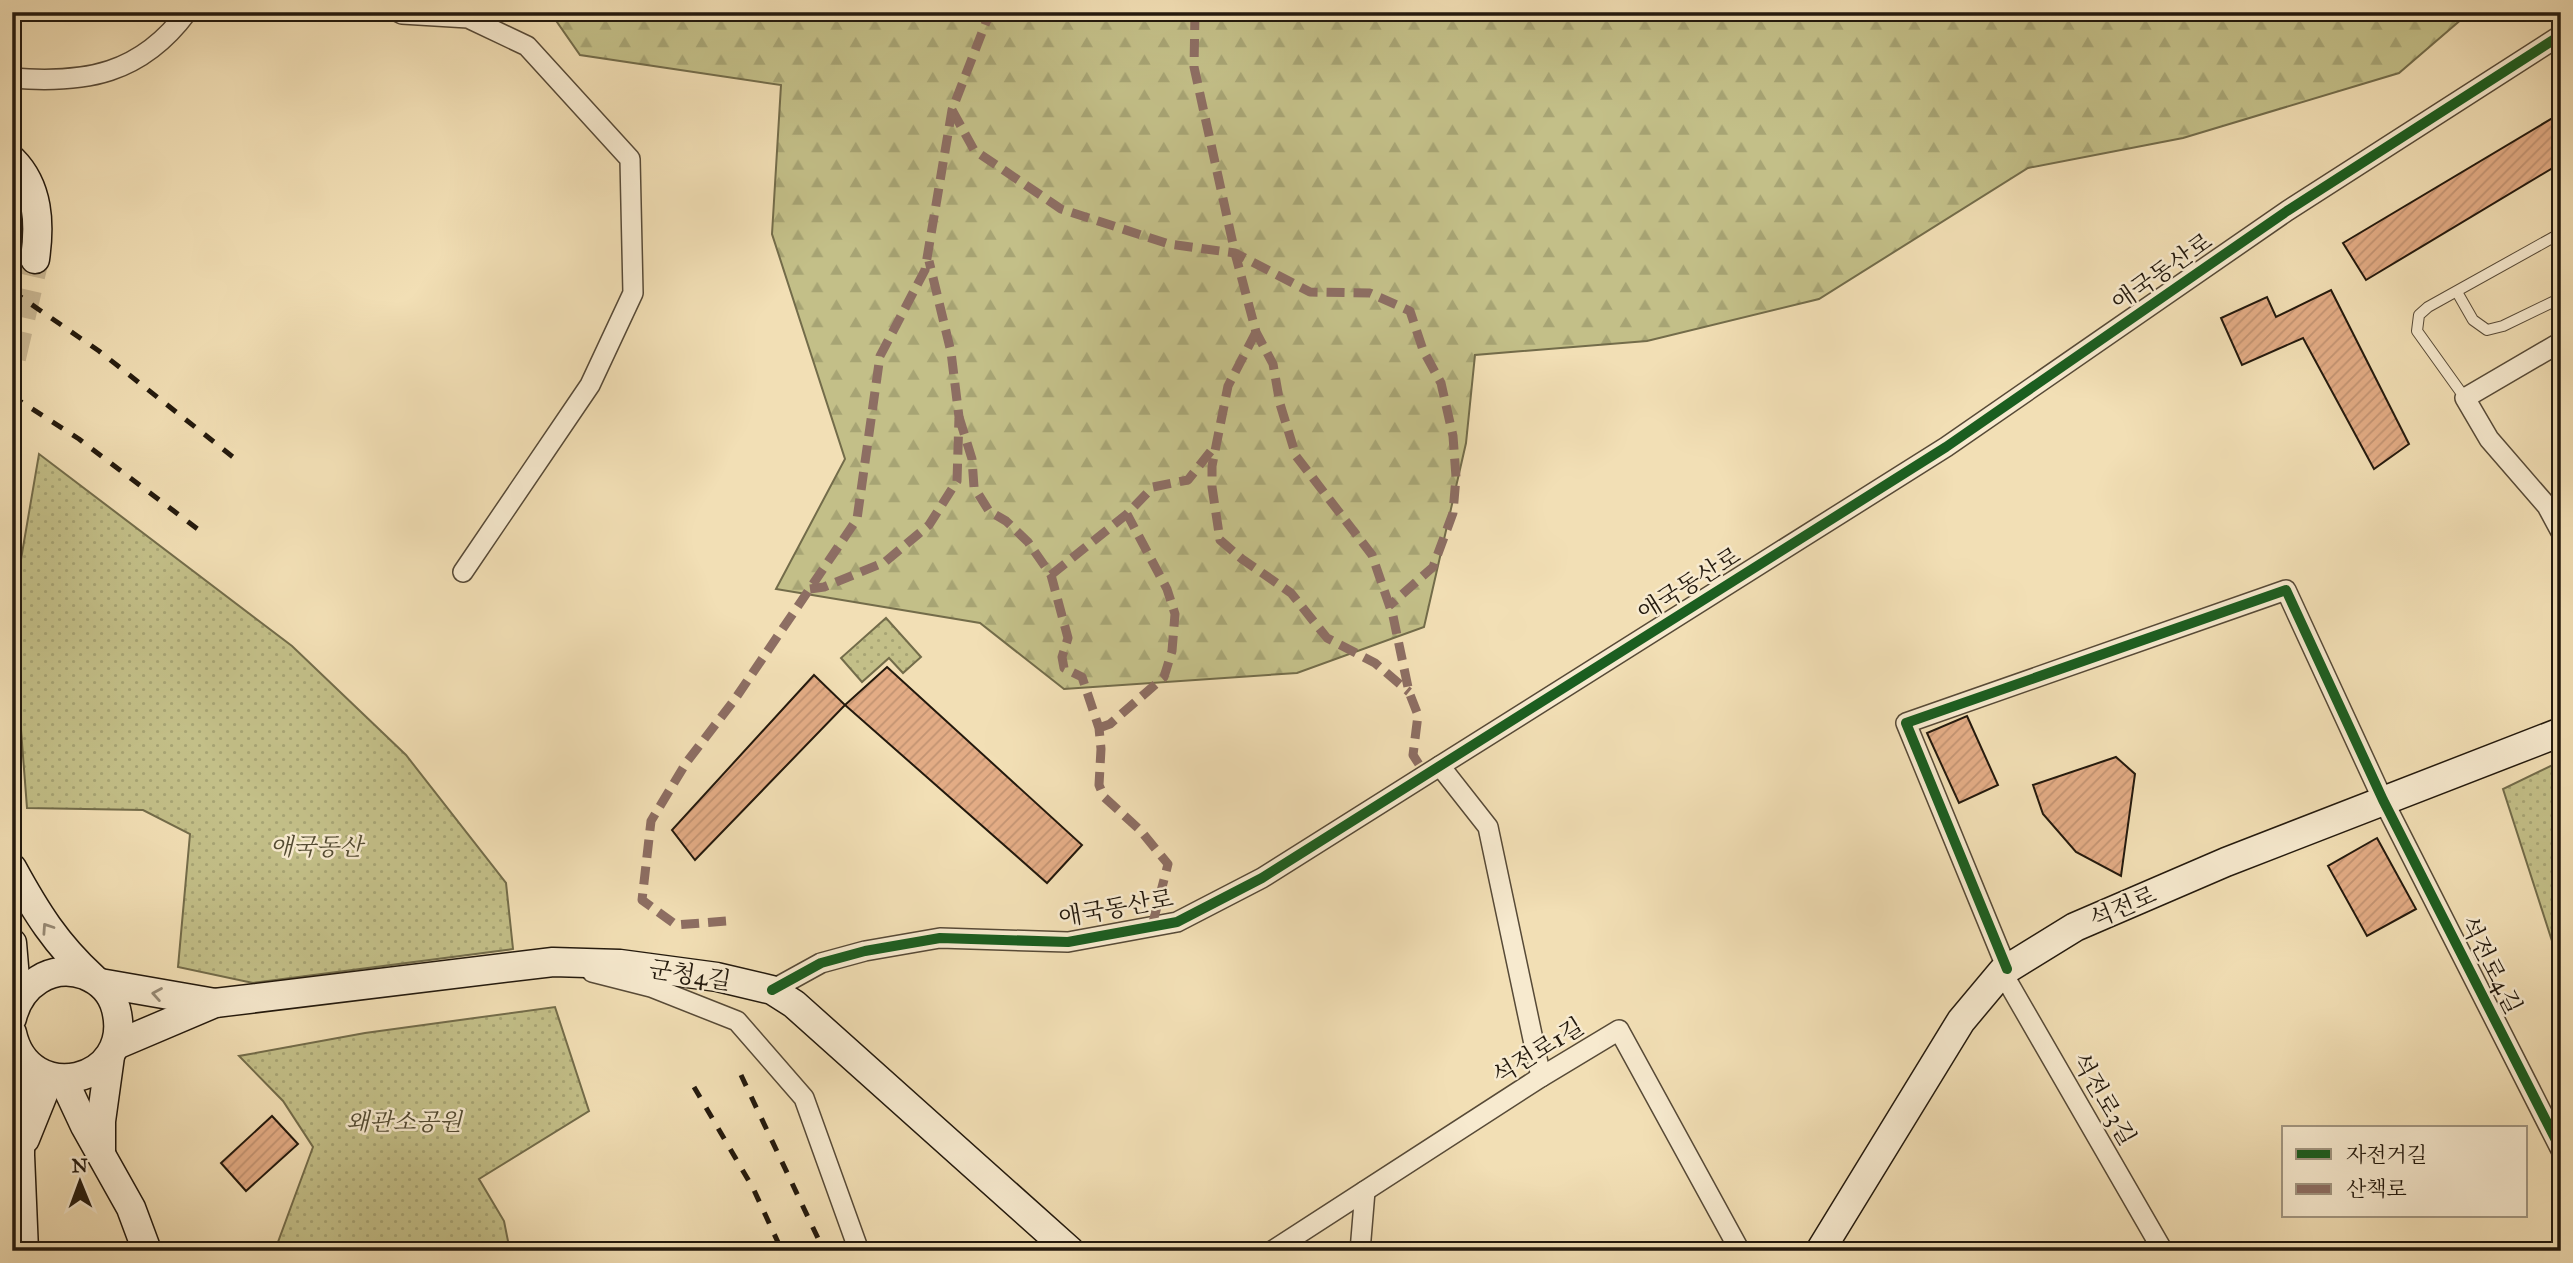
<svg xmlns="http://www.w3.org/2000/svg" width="2573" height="1263" viewBox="0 0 2573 1263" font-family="'IM FELL Great Primer','Noto Serif KR',serif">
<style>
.grass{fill:url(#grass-dots);stroke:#736c4a;stroke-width:2}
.forest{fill:url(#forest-firs);stroke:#736c4a;stroke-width:2}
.building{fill:url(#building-hatch);stroke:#23190d;stroke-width:2}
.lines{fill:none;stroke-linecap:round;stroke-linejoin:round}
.secondary-tunnel{stroke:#c9b793;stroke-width:28;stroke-dasharray:28 14;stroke-linecap:butt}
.lane-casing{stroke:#574a37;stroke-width:12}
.street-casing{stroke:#574a37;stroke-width:22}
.secondary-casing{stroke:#23190d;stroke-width:31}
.lane{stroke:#f7eacf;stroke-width:10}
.street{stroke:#f7eacf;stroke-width:19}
.secondary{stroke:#f7eacf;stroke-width:28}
.rail{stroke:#23190d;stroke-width:5;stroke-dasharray:12 12;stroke-linecap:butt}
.quiet{stroke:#8d6e63;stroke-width:9;stroke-dasharray:18 9;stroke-linecap:butt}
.cycleway-casing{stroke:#f7eacf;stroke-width:15}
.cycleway{stroke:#1b5e20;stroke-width:10}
.oneway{stroke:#988c78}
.labels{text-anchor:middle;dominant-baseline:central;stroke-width:5;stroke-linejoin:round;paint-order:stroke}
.street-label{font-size:24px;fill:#23190d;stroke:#f7eacf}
.park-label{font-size:24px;font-style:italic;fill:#534b32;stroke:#f7eacf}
</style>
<defs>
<pattern id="grass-dots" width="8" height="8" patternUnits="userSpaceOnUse" patternTransform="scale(1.75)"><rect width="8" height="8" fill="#c3bf88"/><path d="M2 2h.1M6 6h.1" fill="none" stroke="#a7a474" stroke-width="1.8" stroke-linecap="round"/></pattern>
<pattern id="forest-firs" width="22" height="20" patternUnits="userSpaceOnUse" patternTransform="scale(1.75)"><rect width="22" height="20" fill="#c3bf88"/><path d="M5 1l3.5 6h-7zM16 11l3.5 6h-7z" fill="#a7a474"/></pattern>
<pattern id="building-hatch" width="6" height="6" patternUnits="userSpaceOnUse" patternTransform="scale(1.75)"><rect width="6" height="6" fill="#e3ac85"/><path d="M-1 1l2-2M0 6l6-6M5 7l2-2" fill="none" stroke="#c29372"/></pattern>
</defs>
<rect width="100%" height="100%" fill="#f2dfb5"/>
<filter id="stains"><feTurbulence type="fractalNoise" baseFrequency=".00286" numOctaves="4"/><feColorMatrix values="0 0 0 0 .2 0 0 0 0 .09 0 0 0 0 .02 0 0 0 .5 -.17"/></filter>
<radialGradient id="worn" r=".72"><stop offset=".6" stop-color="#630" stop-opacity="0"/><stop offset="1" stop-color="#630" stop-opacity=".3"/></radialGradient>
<g class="grass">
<polygon points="39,454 292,646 406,755 506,883 513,949 253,983 178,967 190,834 143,810 27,808 12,612"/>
<polygon points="886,618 921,657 903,673 889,658 862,682 841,658"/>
<polygon points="2561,761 2561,969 2503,789"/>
<polygon points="555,1007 589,1111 479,1179 504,1221 510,1251 285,1251 278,1242 313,1147 283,1101 239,1056 365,1033"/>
</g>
<polygon class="forest" points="550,12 2470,12 2399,73 2183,138 2028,168 1819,299 1647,341 1475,355 1466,443 1424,627 1297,673 1064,689 980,623 776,589 845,459 772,234 781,85 580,55"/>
<g class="building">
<polygon points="2561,113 2561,163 2366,280 2343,243"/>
<polygon points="2331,290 2409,444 2374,469 2303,338 2242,365 2221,318 2267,297 2276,317"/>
<polygon points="887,667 1082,845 1047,883 845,705"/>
<polygon points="814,675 845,705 695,860 672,830"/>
<polygon points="1967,716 1998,785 1959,803 1927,733"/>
<polygon points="2116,757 2135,774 2121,876 2076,852 2043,814 2033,785"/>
<polygon points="2377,838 2416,909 2367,936 2328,866"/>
<polygon points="272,1116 298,1144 246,1191 221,1163"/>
</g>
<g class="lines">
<polyline class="secondary-tunnel" points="12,358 35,259"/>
<defs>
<g id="lane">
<polyline points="2457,292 2473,320 2487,330 2503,326 2561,298"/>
<polyline points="2465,398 2417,331 2419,315 2428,307 2561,233"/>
</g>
<g id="street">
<polyline points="398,12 402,14 468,18 527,46 630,159 633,293 590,385 463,572"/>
<path d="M12 78C86 84 141 74 187 12"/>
<polyline points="2561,342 2465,398 2489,439 2547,506 2561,532"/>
<polyline points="1440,766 1488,827 1541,1077"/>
<polyline points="2007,969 1906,723 2286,590 2383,800 2561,1150"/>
<polyline points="592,972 651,987 737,1021 804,1098 859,1251"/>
<polyline points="2002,972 2163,1251"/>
<polyline points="772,990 821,963 865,951 940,938 1068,942 1177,922 1262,878 1946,447 2287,211 2561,35"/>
<polyline points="1272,1251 1541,1077 1619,1030 1740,1251"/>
<polyline points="1360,1251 1365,1191"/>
</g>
<g id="secondary">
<path d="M12 160C39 187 40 224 35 259"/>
<path d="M12 868C36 912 56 944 93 978"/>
<polyline points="12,943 17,1002"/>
<polyline points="100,983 215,1003"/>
<path d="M12 1018C20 985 51 963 85 975 100 981 112 993 116 1009 135 1084 28 1107 12 1033"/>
<polyline points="116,1045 215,1003 553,962 620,964 717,977 772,990 794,1004 1070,1251"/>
<polyline points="21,1056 20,1155 24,1251"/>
<polyline points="63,1079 85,1126 131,1208 147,1251"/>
<polyline points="25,1139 50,1077"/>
<polyline points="101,1152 101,1121 110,1056"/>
<polyline points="1820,1251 1961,1021 2002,972 2075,927 2226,862 2561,732"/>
</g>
</defs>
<use href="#lane" class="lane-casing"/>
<use href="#street" class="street-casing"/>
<use href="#secondary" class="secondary-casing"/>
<use href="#lane" class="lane"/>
<use href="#street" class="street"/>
<use href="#secondary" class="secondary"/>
<g class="rail">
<polyline points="12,291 99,351 233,457"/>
<polyline points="12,396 79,439 199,530"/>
<polyline points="741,1075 824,1251"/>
<polyline points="694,1087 753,1188 782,1251"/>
</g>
<g class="quiet">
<polyline points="1195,12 1194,67 1235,253 1256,332 1273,364 1280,404 1296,456 1372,555 1393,616 1409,692 1418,715 1413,755 1426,775"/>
<polyline points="952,110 974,150 1061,209 1169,244 1235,253 1310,292 1370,293 1410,311 1423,350 1441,383 1453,436 1456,477 1453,513 1433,567 1389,606"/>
<polyline points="1256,332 1228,386 1212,466 1212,487 1220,540 1242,559 1291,593 1327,638 1375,663 1409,692"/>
<polyline points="959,417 972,459 974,487 989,511 1006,521 1028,542 1051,575 1068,638 1062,657 1064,668 1082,677 1099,728 1101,749 1099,785 1104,797 1140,830 1168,864 1152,926"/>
<polyline points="1051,575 1127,514 1153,487 1188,480 1214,447"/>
<polyline points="810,589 824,587 885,562 929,525 957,481 959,417 951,352 929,261"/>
<polyline points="1099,728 1110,724 1164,677 1172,651 1175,614 1167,589 1127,514"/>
<polyline points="726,921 676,925 642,900 651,821 686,763 735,699 857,519 880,356 925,270 952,110 990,12"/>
</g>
<defs>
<g id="cycleway">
<polyline points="2007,969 1906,723 2286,590 2383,800 2561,1150"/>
<polyline points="772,990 821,963 865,951 940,938 1068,942 1177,922 1262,878 1946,447 2287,211 2561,35"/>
</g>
</defs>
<use href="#cycleway" class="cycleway-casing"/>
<use href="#cycleway" class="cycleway"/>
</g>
<defs><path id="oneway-chevron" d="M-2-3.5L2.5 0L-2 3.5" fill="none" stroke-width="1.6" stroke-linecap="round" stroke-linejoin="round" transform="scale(1.75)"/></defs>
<g class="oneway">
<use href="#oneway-chevron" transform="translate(47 928) rotate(-124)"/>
<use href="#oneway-chevron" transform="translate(157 994) rotate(-170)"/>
</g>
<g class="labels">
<g class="street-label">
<text transform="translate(2162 272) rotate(-35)">애국동산로</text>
<text transform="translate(1689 584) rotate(-32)">애국동산로</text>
<text transform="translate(2123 907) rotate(-23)">석전로</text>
<text transform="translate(1116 908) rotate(-10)">애국동산로</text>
<text transform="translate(2491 965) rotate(63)">석전로4길</text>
<text transform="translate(690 975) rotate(9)">군청4길</text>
<text transform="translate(1538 1051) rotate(-32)">석전로1길</text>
<text transform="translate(2104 1099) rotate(60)">석전로3길</text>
</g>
<g class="park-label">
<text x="316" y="847">애국동산</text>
<text x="404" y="1122">왜관소공원</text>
</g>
</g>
<rect width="2573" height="1263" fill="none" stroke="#f2dfb5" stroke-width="42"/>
<rect x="14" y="14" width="2545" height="1235" fill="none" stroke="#23190d" stroke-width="3.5"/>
<rect x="21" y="21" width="2531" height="1221" fill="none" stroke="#23190d" stroke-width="2"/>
<rect x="2282" y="1126" width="245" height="91" fill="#f7eacf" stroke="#a29681" stroke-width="2"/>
<rect x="2296" y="1149" width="35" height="10" fill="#1b5e20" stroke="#a29681" stroke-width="2"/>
<text x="2346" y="1162" font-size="21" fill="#23190d">자전거길</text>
<rect x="2296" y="1184" width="35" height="10" fill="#8d6e63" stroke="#a29681" stroke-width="2"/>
<text x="2346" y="1196" font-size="21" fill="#23190d">산책로</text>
<g transform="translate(80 1182) rotate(359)" stroke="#f7eacf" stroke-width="5" paint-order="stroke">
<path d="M0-5L12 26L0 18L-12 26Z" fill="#23190d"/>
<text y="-10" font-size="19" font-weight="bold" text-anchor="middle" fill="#23190d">N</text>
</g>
<rect width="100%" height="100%" filter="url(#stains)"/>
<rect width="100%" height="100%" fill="url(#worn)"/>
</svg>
